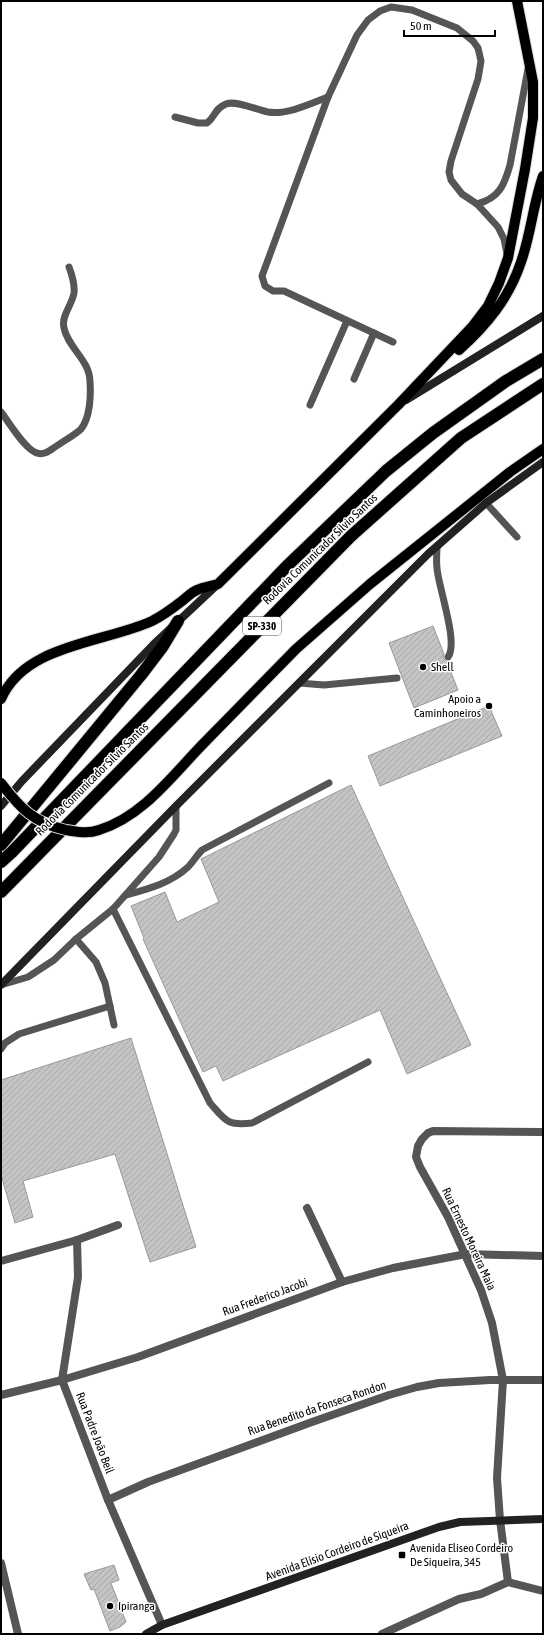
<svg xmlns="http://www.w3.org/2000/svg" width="544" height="1635" viewBox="0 0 544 1635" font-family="'Asap Condensed',sans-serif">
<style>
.building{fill:url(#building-hatch);stroke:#999}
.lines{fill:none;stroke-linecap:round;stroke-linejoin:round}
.primary-casing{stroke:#dbdbdb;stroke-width:12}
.motorway-casing{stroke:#dbdbdb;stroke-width:14}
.service{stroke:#555;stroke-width:7}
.minor{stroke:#555;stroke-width:8}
.secondary{stroke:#222;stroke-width:8}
.primary{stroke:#000;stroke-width:10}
.motorway{stroke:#000;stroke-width:12}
.primary-bridge-casing{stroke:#dbdbdb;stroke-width:12;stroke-linecap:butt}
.primary-bridge{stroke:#000;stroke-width:10}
.poi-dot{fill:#000;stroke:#fff;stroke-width:1.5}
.labels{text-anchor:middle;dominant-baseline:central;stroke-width:3;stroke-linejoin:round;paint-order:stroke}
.shield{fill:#fff;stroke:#4c4c4c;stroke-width:1}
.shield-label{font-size:11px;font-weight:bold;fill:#000}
.street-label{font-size:12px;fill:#000;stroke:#fff}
.poi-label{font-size:12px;fill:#000;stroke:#fff;text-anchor:start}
</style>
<defs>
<pattern id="building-hatch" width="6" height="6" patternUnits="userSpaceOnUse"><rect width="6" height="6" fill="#c4c4c4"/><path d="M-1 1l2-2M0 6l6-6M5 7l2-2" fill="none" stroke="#a7a7a7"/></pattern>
</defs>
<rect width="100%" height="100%" fill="#fff"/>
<g class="building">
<polygon points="433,626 444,654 443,658 447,662 458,690 414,708 389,643"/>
<polygon points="489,706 502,736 380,786 368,756"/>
<polygon points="351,785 471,1045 407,1074 380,1010 223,1081 216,1066 203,1072 143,939 144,938 131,906 165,892 177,922 219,902 201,859"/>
<polygon points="131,1038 196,1247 150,1262 115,1154 23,1181 33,1217 15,1223 1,1175 1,1080"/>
<polygon points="114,1565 119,1580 111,1583 126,1622 120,1627 110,1631 94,1589 91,1590 84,1574"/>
</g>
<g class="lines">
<defs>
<g id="primary">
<path d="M459 350C487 325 509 298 521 262 531 234 533 204 543 176"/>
<path d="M1 699C25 644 104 643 152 621 162 616 173 608 182 601 187 597 192 592 197 590 203 587 211 586 218 584L398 405 472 327 488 306 499 283 508 258 525 169 533 118V82L517 1"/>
<polyline points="202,745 296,649 370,584 510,472 543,449"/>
</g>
<g id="motorway">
<polyline points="1,845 141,675 163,646 178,621"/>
<polyline points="1,862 12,852 288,565 386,471 433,433 506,381 543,359"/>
<polyline points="1,892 351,536 461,438 543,384"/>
</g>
</defs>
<use href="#primary" class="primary-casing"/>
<use href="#motorway" class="motorway-casing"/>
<g class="service">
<path d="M175 117 198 123H207C216 116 214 109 226 104 236 100 257 110 268 112 287 115 310 104 328 97"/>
<path d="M477 204C499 198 504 186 510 165L528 69"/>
<polyline points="393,342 284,291 273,291 265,286 262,276 328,97 357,35 368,20 380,11 391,7 412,10 457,28 473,41 478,48 481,61 478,79 451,161 449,172 451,180 462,194 477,204 498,227 504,239 507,254"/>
<polyline points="354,379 374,333"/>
<polyline points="310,405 347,321"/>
<path d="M1 412C9 422 25 450 37 453 45 456 51 449 58 445 65 440 75 435 81 429 90 418 91 396 90 382 90 360 68 348 64 328 61 316 72 305 74 293 75 284 72 275 69 267"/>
<polyline points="486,503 517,537"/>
<path d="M437 546C437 553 436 560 437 568 438 586 459 643 448 657"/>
<polyline points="299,683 324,685 397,678"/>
<path d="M126 895C148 889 171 883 188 867 193 862 197 855 202 850L329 783"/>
<path d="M113 909 210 1103C226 1121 227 1126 252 1123L368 1062"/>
<polyline points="76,939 96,962 105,983 114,1025"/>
<polyline points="1,985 28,977 54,960 76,939 113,909 159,857 174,834 176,830 176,806"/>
<polyline points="1,1049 5,1043 19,1034 110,1006"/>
</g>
<g class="minor">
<polyline points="307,1208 342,1282"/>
<polyline points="77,1240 78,1277 62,1380 108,1500 162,1625"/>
<polyline points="1,1261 77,1240 118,1225"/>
<polyline points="1,1395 62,1380 138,1357 342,1282 393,1268 466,1254 543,1256"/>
<polyline points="108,1500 148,1482 312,1422 389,1395 417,1387 439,1383 490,1380 543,1380"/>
<polyline points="1,1563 18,1634"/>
<polyline points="508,1582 500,1520 497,1478 503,1380 492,1323 481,1290 448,1217 420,1167 416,1157 418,1146 422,1139 428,1133 433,1131 543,1132"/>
<polyline points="382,1634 459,1599 481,1594 508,1582 543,1591"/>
</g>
<g class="secondary">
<polyline points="406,400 543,316"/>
<polyline points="1,806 22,781 154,644 218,584"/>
<polyline points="1,985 176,806 428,554 486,503 543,462"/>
<polyline points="146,1634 162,1625 439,1527 460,1522 543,1519"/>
</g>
<use href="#primary" class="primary"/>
<use href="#motorway" class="motorway"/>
<defs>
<path id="primary-bridge" d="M1 783C20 808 34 823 66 830 77 832 88 834 99 830 142 817 172 776 202 745"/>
</defs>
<use href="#primary-bridge" class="primary-bridge-casing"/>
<use href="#primary-bridge" class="primary-bridge"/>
</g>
<g class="poi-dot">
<circle cx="423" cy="667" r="4"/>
<circle cx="489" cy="706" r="4"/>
<rect x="398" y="1551" width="8" height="8" rx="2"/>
<circle cx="110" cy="1606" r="4"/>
</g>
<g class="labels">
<rect class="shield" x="243" y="617" width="38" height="18" rx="3"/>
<g class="shield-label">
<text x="262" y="626">SP-330</text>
</g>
<g class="street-label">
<text transform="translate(320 549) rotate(-44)">Rodovia Comunicador Silvio Santos</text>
<text transform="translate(92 779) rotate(-45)">Rodovia Comunicador Silvio Santos</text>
<text transform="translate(469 1239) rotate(65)">Rua Ernesto Moreira Maia</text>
<text transform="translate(265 1297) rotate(-20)">Rua Frederico Jacobi</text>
<text transform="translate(317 1408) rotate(-19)">Rua Benedito da Fonseca Rondon</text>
<text transform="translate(95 1433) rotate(69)">Rua Padre João Beil</text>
<text transform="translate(337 1551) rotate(-20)">Avenida Elísio Cordeiro de Siqueira</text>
</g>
<g class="poi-label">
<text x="431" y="667">Shell</text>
<text x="481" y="699" text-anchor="end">Apoio a<tspan x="481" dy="14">Caminhoneiros</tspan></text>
<text x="410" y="1548">Avenida Elíseo Cordeiro<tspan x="410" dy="14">De Siqueira, 345</tspan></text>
<text x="118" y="1606">Ipiranga</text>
</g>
</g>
<rect width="544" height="1635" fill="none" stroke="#000000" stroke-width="4"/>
<path d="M404 30v6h91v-6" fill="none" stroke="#000000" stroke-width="2"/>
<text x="410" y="30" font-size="12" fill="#000000" stroke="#ffffff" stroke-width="3" paint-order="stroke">50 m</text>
</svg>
